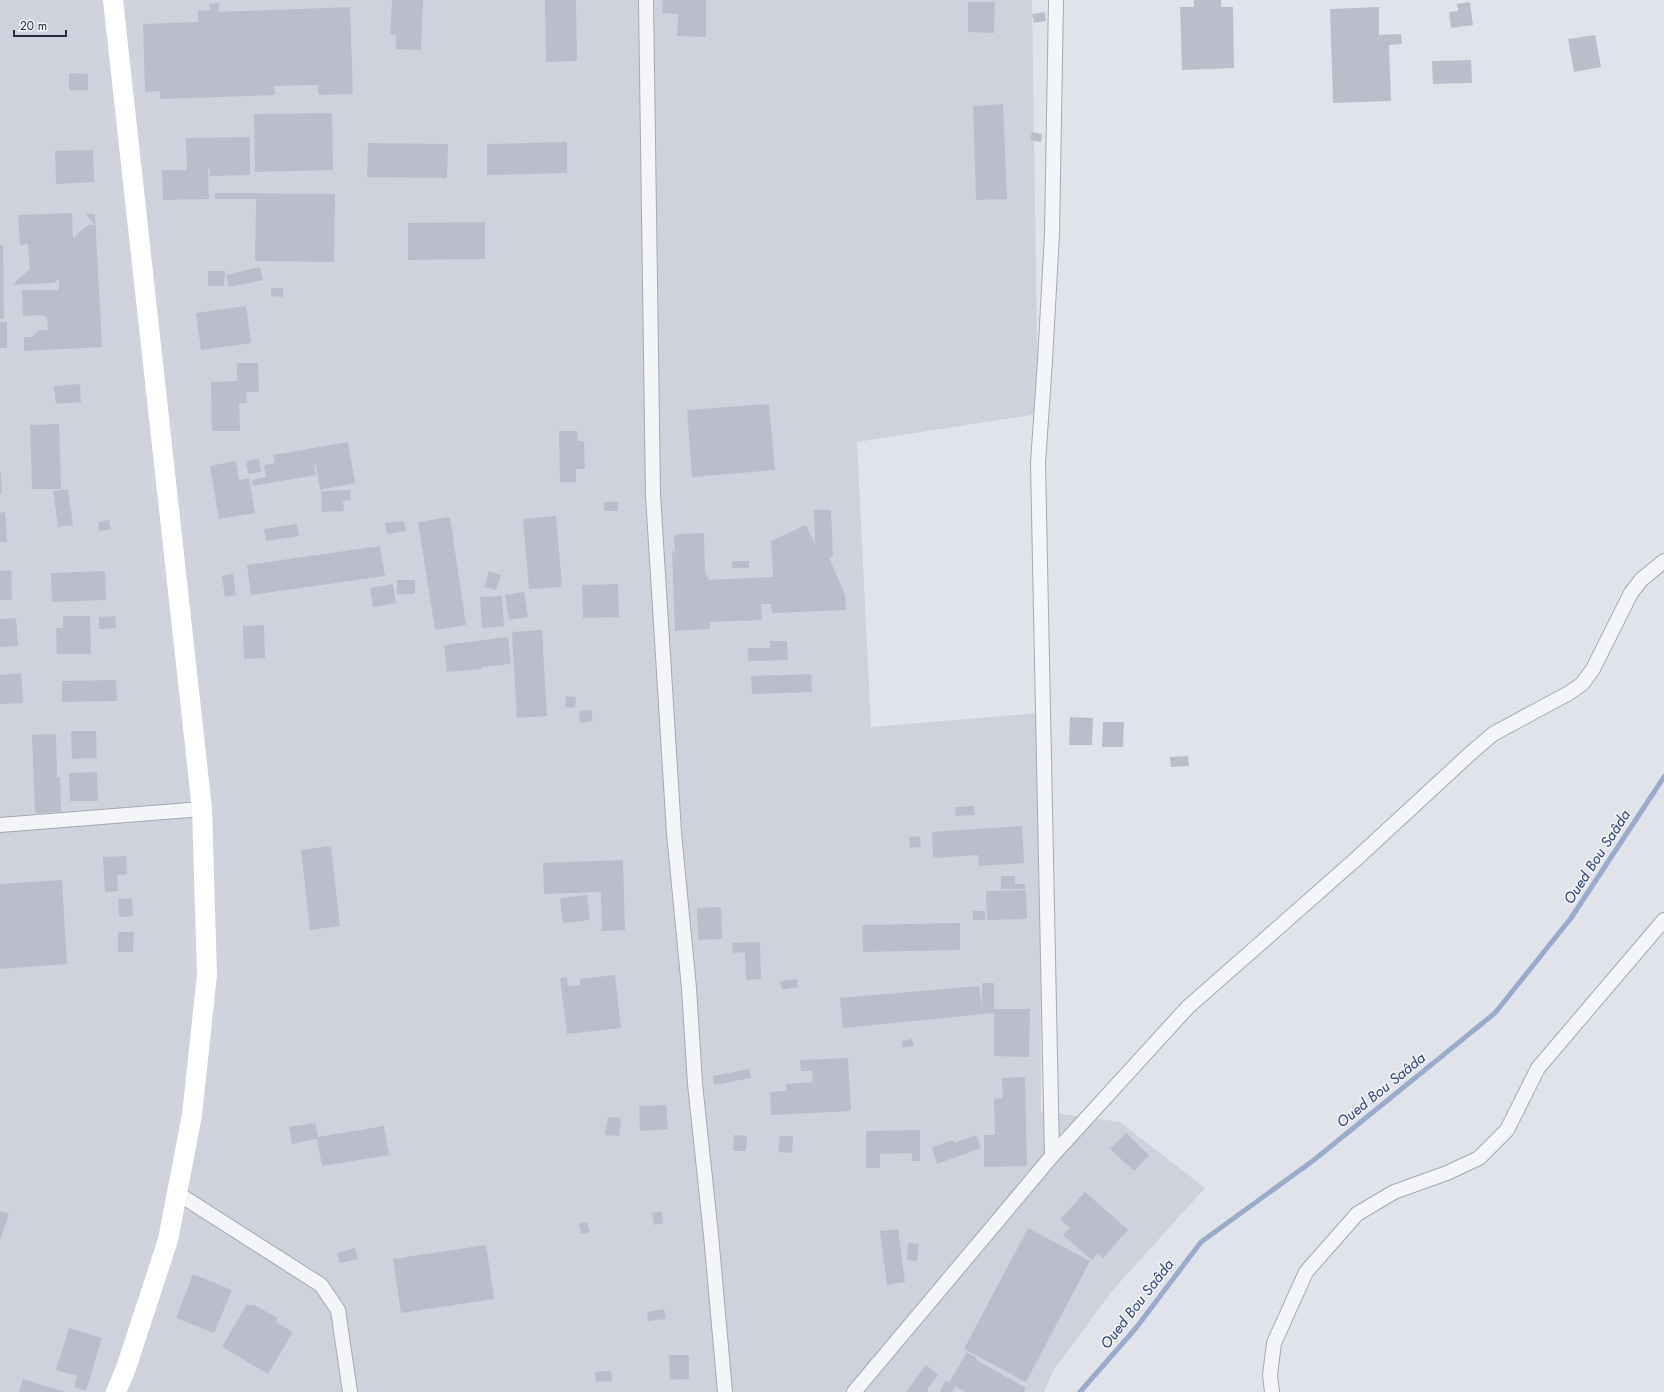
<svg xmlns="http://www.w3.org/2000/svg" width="1664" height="1392" viewBox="0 0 1664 1392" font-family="Jost,sans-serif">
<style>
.built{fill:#cfd2dc}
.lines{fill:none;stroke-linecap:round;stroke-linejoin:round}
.stream{stroke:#9babca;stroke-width:5}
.building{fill:#bbbeca}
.street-casing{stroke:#a6a9b4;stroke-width:16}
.street{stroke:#f4f5f8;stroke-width:14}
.secondary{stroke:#fff;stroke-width:20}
.labels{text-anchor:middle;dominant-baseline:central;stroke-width:3.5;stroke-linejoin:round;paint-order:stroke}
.water-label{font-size:15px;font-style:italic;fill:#324676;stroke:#f0f2f7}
</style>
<rect width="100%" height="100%" fill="#e1e3ea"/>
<polygon class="built" points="0,0 1032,0 1038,414 857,442 871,727 1040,713 1041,1111 1120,1122 1205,1188 1112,1291 1053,1371 1044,1392 0,1392"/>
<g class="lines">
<polyline class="stream" points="1080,1392 1136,1328 1201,1242 1314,1160 1495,1013 1571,918 1664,777"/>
</g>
<g class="building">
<polygon points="392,0 423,0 421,50 396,49 396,35 390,35"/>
<polygon points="545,0 576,0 577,61 546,62"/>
<polygon points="663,0 706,0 706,37 677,36 678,14 662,13"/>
<polygon points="1194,0 1221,0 1221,7 1233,7 1234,68 1182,70 1180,7 1194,7"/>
<polygon points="968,2 995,2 994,33 968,32"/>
<polygon points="1470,2 1473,25 1451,28 1449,12 1458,11 1457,4"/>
<polygon points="219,3 219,12 350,7 353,94 318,95 318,85 274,86 275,95 160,99 160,91 145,92 143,24 198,22 198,11 210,10 209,4"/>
<polygon points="1379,7 1379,35 1401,34 1402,44 1389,45 1391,101 1333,103 1330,9"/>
<polygon points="1045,12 1046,21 1034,23 1032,14"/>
<polygon points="1595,35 1601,67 1574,72 1568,39"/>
<polygon points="1471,60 1472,83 1433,84 1432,61"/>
<polygon points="69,73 88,74 88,90 69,90"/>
<polygon points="1003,104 1007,199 976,200 973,106"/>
<polygon points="332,113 333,170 255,172 254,114"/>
<polygon points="1032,132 1042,134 1041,142 1030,140"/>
<polygon points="250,137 250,175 210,176 210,169 208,169 209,199 163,200 162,170 187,170 186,138"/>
<polygon points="567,142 567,173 487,175 487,144"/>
<polygon points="368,143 448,144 447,178 367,177"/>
<polygon points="93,150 94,182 56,184 55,151"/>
<polygon points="215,193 335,194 334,262 255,261 256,199 215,199"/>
<polygon points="72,213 73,238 88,225 95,225 86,214 95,214 102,347 24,351 24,337 32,337 39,330 48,330 47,318 44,315 23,316 22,290 59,290 59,279 54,283 12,285 30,269 28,244 20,245 18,215"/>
<polygon points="485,222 485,259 408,260 408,223"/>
<polygon points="0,245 3,245 4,319 0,319"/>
<polygon points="260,267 263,280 229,287 226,275"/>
<polygon points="208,271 225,271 224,286 208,286"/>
<polygon points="271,288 283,288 283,297 271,296"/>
<polygon points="246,306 251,343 201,350 196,313"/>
<rect x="0" y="322" width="7" height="26"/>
<polygon points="237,363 258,363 259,392 246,392 247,403 239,403 240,431 212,431 211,382 237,381"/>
<polygon points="80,384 81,402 56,404 54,386"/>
<polygon points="769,404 775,470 692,477 687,410"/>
<polygon points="59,424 61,489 32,489 30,425"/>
<polygon points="559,431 577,431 578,441 584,441 585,469 576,469 576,482 560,482"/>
<polygon points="348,442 355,483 320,490 316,465 314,465 316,475 253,486 252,480 266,477 264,465 275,463 273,455"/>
<polygon points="259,459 261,472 248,474 246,461"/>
<polygon points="236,461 239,480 249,478 255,513 219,519 210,466"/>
<polygon points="0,472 1,472 2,493 0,493"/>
<polygon points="68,489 73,525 58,527 53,491"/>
<polygon points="350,490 351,500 343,501 344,511 322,512 321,491"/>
<rect x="604" y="502" width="14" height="9"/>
<polygon points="814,510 831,510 833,556 829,558 845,595 846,610 772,613 771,604 761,604 762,620 710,622 710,629 675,631 672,549 675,555 674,536 679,534 704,533 705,572 709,580 771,577 773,577 771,541 806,525 815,545"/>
<polygon points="5,512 7,542 0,542 0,513"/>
<polygon points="556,516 562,587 529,589 523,519"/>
<polygon points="450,517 466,625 435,630 418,522"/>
<polygon points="109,520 111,529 99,531 98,522"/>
<polygon points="404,521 406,531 387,534 385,523"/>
<polygon points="297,524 299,536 266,541 264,529"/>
<polygon points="380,546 385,576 251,595 247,565"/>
<rect x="732" y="561" width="17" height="7"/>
<polygon points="11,570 12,600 0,600 0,571"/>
<polygon points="105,571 106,600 52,602 51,573"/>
<polygon points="489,571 501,575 496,590 484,587"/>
<polygon points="233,574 236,595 225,597 222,576"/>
<rect x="397" y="580" width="18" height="14"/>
<polygon points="393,584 396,603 373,607 370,588"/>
<polygon points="618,584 619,617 583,618 582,585"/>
<polygon points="524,592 528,617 509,620 505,595"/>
<polygon points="502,596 504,626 482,628 480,597"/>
<polygon points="63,616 90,616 91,654 57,654 56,628 63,628"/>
<polygon points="115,616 116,628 99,629 99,617"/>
<polygon points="16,618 18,646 0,647 0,619"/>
<polygon points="264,625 265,658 244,659 243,626"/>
<polygon points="542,630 547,716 517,718 512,632"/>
<polygon points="508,637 511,664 482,667 482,669 447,672 444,645"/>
<polygon points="770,641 787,641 788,660 748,661 748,648 770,648"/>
<polygon points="21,673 23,703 0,704 0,675"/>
<polygon points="811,674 812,692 752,694 751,676"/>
<polygon points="116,680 117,701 62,702 62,681"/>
<polygon points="566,696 576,697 575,708 565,707"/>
<polygon points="591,710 593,721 580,723 579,711"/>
<polygon points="1070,717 1093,718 1092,745 1069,745"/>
<polygon points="1103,722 1124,722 1123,747 1102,747"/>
<polygon points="71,731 96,731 97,758 72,759"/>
<polygon points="56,734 57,777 60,777 61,812 35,813 32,735"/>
<polygon points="1188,756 1189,766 1171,767 1170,757"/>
<polygon points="97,772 98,801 70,801 69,773"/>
<polygon points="974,806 975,815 956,816 955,807"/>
<polygon points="1022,826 1024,863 979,866 978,855 933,858 932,832"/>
<polygon points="920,836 921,847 910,848 909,837"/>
<polygon points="331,846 340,926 310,930 301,850"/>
<polygon points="126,856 127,874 117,875 118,891 105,892 103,857"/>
<polygon points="623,860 625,930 602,931 601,892 544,894 543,863"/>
<polygon points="1001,876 1015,876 1015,884 1025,884 1025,889 1001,889"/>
<polygon points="62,880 67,964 0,969 0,884"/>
<polygon points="1026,890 1027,919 987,920 986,891"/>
<polygon points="587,895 590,920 563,923 560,898"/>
<polygon points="132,898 133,916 119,917 118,899"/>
<polygon points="721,907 722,939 698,940 697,908"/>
<rect x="973" y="911" width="12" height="9"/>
<polygon points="960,923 960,950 863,952 862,925"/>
<polygon points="118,932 134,932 133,952 118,952"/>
<polygon points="760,942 761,979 746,980 745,952 733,953 732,943"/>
<polygon points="615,975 621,1028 567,1034 560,978 567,977 568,986 580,985 580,979"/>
<polygon points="797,979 798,987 782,990 780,981"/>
<polygon points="982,983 994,983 994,1009 1030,1009 1029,1057 994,1056 994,1013 843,1028 840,998 979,986 982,1007"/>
<polygon points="912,1039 914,1046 903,1048 902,1041"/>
<polygon points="848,1058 851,1111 771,1115 770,1092 786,1091 786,1084 813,1082 812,1071 801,1071 800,1060"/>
<polygon points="749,1069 751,1078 714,1085 713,1076"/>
<polygon points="1025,1077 1027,1166 984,1167 984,1135 995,1135 994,1099 1003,1098 1002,1078"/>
<polygon points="666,1105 668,1129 640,1131 639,1106"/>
<polygon points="608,1117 621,1118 619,1136 605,1135"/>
<polygon points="315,1123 318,1137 384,1126 389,1155 322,1166 317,1139 292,1144 289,1127"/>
<polygon points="920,1130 920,1161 912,1161 912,1153 880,1154 880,1168 866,1168 866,1131"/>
<polygon points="1126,1133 1149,1155 1134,1171 1110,1149"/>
<polygon points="734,1135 747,1136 746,1151 733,1151"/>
<polygon points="976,1135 981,1148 937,1164 932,1147 953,1140 954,1143"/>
<polygon points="780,1136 793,1136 792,1153 778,1152"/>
<polygon points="1085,1192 1128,1230 1103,1258 1098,1253 1092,1260 1063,1235 1070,1228 1060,1220"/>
<polygon points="0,1211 9,1214 0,1240"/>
<polygon points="661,1211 663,1223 654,1225 652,1213"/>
<polygon points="587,1222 590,1232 581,1234 579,1224"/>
<polygon points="1028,1228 1090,1261 1026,1382 964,1349"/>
<polygon points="898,1229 905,1282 887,1285 880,1231"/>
<polygon points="908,1243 919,1244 917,1261 907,1260"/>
<polygon points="486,1245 494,1299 401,1313 393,1259"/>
<polygon points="355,1248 358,1259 340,1263 337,1253"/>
<polygon points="193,1274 232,1290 214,1333 176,1318"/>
<polygon points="247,1304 251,1306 252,1304 278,1318 276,1322 293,1332 268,1374 222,1347"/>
<polygon points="664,1309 666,1319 648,1321 647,1312"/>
<polygon points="69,1328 102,1338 86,1391 74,1387 77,1376 56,1370"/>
<polygon points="967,1352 977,1358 976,1360 1026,1388 1024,1392 965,1392 955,1386 952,1392 940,1392 945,1381 949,1383"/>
<polygon points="669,1355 689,1355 689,1379 670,1380"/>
<polygon points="926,1365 938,1375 927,1390 929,1392 906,1392"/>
<polygon points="611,1371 612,1381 596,1382 595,1372"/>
<polygon points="23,1379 65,1392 19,1392"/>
</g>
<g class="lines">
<defs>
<g id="street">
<polyline points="646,0 653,495 674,833 689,988 695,1084 711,1235 725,1392"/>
<polyline points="0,825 202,809"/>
<polyline points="1052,1156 1038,463 1045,361 1052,234 1056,0"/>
<polyline points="177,1193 321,1285 338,1310 350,1392"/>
<polyline points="854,1392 1052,1156 1188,1007 1355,860 1472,752 1493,734 1569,693 1582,684 1593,669 1631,593 1641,580 1664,561"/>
<polyline points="1272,1392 1270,1375 1274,1343 1306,1272 1357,1214 1394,1192 1447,1173 1479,1158 1507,1130 1538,1068 1664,920"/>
</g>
</defs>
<use href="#street" class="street-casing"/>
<use href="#street" class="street"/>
<polyline class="secondary" points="113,0 202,809 207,975 192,1115 168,1240 126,1368 116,1392"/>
</g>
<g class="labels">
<g class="water-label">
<text transform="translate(1597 857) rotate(-57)">Oued Bou Saâda</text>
<text transform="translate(1381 1090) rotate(-39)">Oued Bou Saâda</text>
<text transform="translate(1137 1304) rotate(-52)">Oued Bou Saâda</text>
</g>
</g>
<path d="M14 30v6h52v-6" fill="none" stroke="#292e42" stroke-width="2"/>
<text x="20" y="30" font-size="12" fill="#292e42" stroke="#f0f2f7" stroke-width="3" paint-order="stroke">20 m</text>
</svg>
